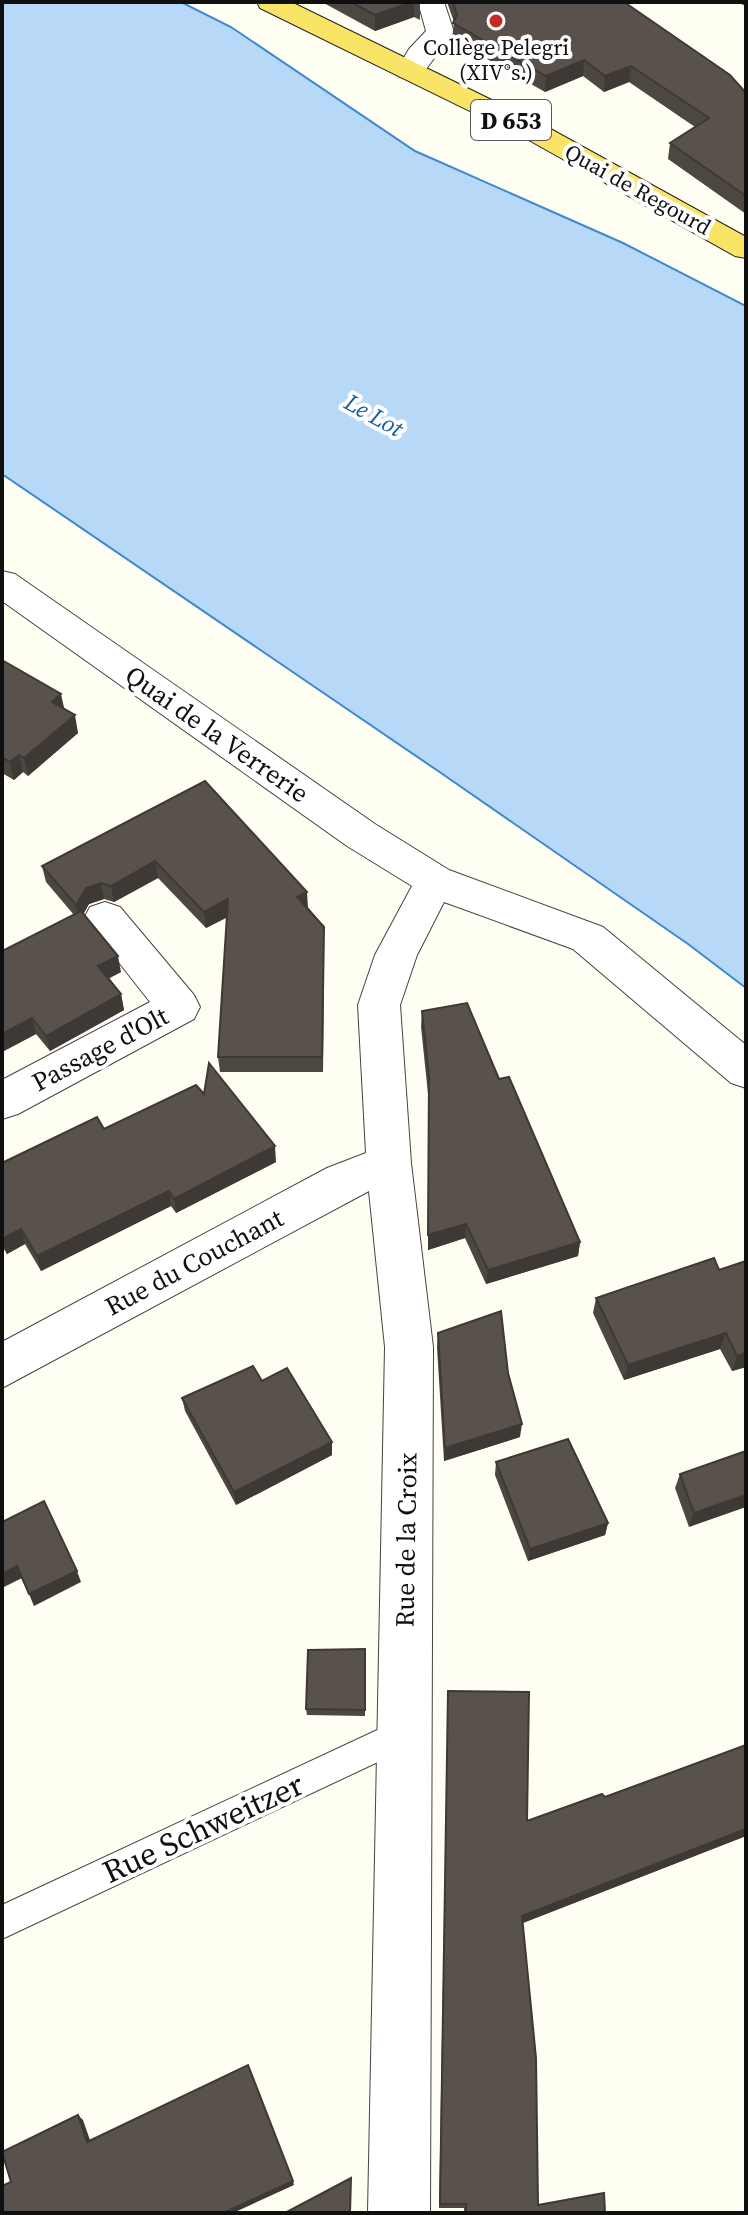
<svg xmlns="http://www.w3.org/2000/svg" width="748" height="2215" viewBox="0 0 748 2215" font-family="'Source Serif 4',serif">
<style>
.water{fill:#b7d9f7;stroke:#3d88cf;stroke-width:2}
.lines{fill:none;stroke-linecap:round;stroke-linejoin:round}
.service-casing{stroke:#434343;stroke-width:2}
.minor-casing{stroke:#434343;stroke-width:2}
.primary-casing{stroke:#212121;stroke-width:2}
.service{fill:#fff;fill-rule:evenodd}
.minor{fill:#fff;fill-rule:evenodd}
.primary{fill:#fae468;fill-rule:evenodd}
.wall{fill:#4d4741}
.shaded-wall{fill:#3e3935}
.building{fill:#59524c;stroke:#3e3935;stroke-width:2}
.poi-dot{fill:#c32c25;stroke:#fff;stroke-width:3}
.labels{text-anchor:middle;dominant-baseline:central;stroke-width:8;stroke-linejoin:round;paint-order:stroke}
.far-poi-label{font-size:22px;fill:#101010;stroke:#fff}
.far-street-label{font-size:22px;fill:#101010;stroke:#fff}
.shield{fill:#fff;stroke:#585858;stroke-width:2}
.shield-label{font-size:24px;font-weight:bold;fill:#101010}
.far-water-label{font-size:24px;font-style:italic;fill:#165aa5;stroke:#fff}
.street-label{font-size:26px;fill:#101010;stroke:#fff}
.near-street-label{font-size:32px;fill:#101010;stroke:#fff}
</style>
<rect width="100%" height="100%" fill="#fffef3"/>
<polygon class="water" points="2,2 181,2 231,27 415,151 623,243 746,306 746,988 688,944 441,773 2,474"/>
<g class="lines">
<defs>
<polygon id="service" points="403,1718 414,1723 419,1734 414,1745 2,1939 2,1905"/>
<g id="minor">
<polygon points="418,2 444,2 454,32 420,77 410,79 400,77 396,71 409,49 426,31"/>
<polygon points="2,571 15,574 375,824 449,870 603,927 746,1045 746,1088 731,1083 573,949 444,902 417,955 400,1005 411,1163 433,1347 430,2213 368,2213 385,1347 369,1191 2,1388 2,1342 327,1168 366,1153 358,1005 375,955 412,886 347,846 2,601"/>
<polygon points="105,902 120,907 194,995 200,1007 194,1019 18,1114 2,1119 2,1080 150,1002 84,918 90,907"/>
</g>
<polygon id="primary" points="257,2 291,2 547,127 746,237 746,258 735,256 527,139 260,8"/>
</defs>
<use href="#service" class="service-casing"/>
<use href="#minor" class="minor-casing"/>
<use href="#primary" class="primary-casing"/>
<use href="#service" class="service"/>
<use href="#minor" class="minor"/>
<use href="#primary" class="primary"/>
</g>
<g class="wall">
<polygon points="322,2 420,2 420,20 414,17 375,31"/>
<polygon points="447,2 624,2 746,93 746,214 668,159 670,143 695,127 629,82 604,92 583,76 545,92 452,39 454,22"/>
<polygon points="736,2 746,2 746,6"/>
<polygon points="2,660 64,708 78,733 28,776 23,772 14,780 2,773"/>
<polygon points="205,781 324,927 323,1072 220,1072 218,1057 227,917 206,928 158,878 114,902 104,899 89,904 83,914 121,972 109,978 121,994 124,1010 50,1051 36,1034 2,1052 2,951 74,915 46,882 42,866"/>
<polygon points="422,1011 499,1079 580,1242 578,1256 486,1284 465,1238 428,1250 428,1094 421,1027"/>
<polygon points="204,1094 276,1162 176,1213 171,1206 41,1271 25,1244 7,1254 2,1246 2,1163"/>
<polygon points="719,1270 746,1367 732,1371 720,1349 624,1380 593,1313 596,1298"/>
<polygon points="438,1333 508,1373 520,1437 444,1461 437,1348"/>
<polygon points="262,1381 332,1442 332,1455 236,1505 185,1411 182,1398"/>
<polygon points="746,1451 689,1527 675,1488 680,1474"/>
<polygon points="496,1462 608,1523 605,1535 528,1561 495,1475"/>
<polygon points="365,1649 365,1716 307,1715 306,1709"/>
<polygon points="448,1691 527,1821 605,1797 746,1745 746,1836 523,1923 538,2205 605,2213 464,2213 464,2208 439,2208"/>
</g>
<g class="shaded-wall">
<polygon points="412,2 414,2 414,17 375,31 375,15"/>
<polygon points="584,60 583,76 545,92 546,76"/>
<polygon points="631,66 629,82 604,92 605,76"/>
<polygon points="61,694 65,712 52,702"/>
<polygon points="75,715 78,733 28,776 24,758"/>
<polygon points="19,755 23,772 14,780 10,762"/>
<polygon points="155,861 158,878 114,902 111,886"/>
<polygon points="101,883 104,899 89,904 79,922 76,905 86,888"/>
<polygon points="307,892 308,908 297,897"/>
<polygon points="228,899 230,916 206,928 204,912"/>
<polygon points="324,927 324,943 323,1072 322,1057"/>
<polygon points="118,956 121,972 102,982 98,966"/>
<polygon points="121,994 124,1010 50,1051 46,1036"/>
<polygon points="32,1018 36,1034 2,1052 2,1034"/>
<polygon points="275,1146 276,1162 176,1213 174,1199"/>
<polygon points="169,1191 171,1206 41,1271 37,1256"/>
<polygon points="466,1224 465,1238 428,1250 428,1235"/>
<polygon points="21,1229 25,1244 7,1254 2,1239"/>
<polygon points="580,1242 578,1256 486,1284 488,1270"/>
<polygon points="726,1333 720,1349 624,1380 628,1365"/>
<polygon points="746,1353 746,1367 732,1371 737,1356"/>
<polygon points="522,1424 520,1437 444,1461 445,1448"/>
<polygon points="332,1442 332,1455 236,1505 234,1492"/>
<polygon points="746,1495 746,1507 689,1527 694,1513"/>
<polygon points="608,1523 605,1535 528,1561 530,1549"/>
<polygon points="17,1566 22,1578 2,1588 2,1574"/>
<polygon points="77,1571 81,1582 34,1606 29,1594"/>
<polygon points="746,1829 746,1836 520,1924 522,1916"/>
<polygon points="78,2115 83,2120 92,2146 87,2142"/>
<polygon points="293,2181 294,2185 233,2213 223,2213"/>
</g>
<g class="building">
<polygon points="351,2 412,2 375,15"/>
<polygon points="453,2 624,2 730,75 746,93 746,196 670,143 709,118 631,66 605,76 584,60 546,76 453,23 457,15"/>
<polygon points="2,660 61,694 52,702 75,715 24,758 19,755 10,762 2,757"/>
<polygon points="205,781 307,892 297,897 324,927 322,1057 218,1057 228,899 204,912 155,861 111,886 101,883 86,888 76,905 42,866"/>
<polygon points="81,911 118,956 98,966 121,994 46,1036 32,1018 2,1034 2,951"/>
<polygon points="467,1003 499,1079 509,1077 580,1242 488,1270 466,1224 428,1235 429,1078 422,1011"/>
<polygon points="209,1063 275,1146 174,1199 169,1191 37,1256 21,1229 2,1239 2,1163 97,1117 104,1129 196,1085 204,1094"/>
<polygon points="714,1258 719,1270 746,1261 746,1353 737,1356 726,1333 628,1365 596,1298"/>
<polygon points="501,1311 508,1373 522,1424 445,1448 438,1333"/>
<polygon points="253,1366 262,1381 287,1368 332,1442 234,1492 182,1398"/>
<polygon points="568,1439 608,1523 530,1549 496,1462"/>
<polygon points="746,1451 746,1495 694,1513 680,1474"/>
<polygon points="44,1501 77,1571 29,1594 17,1566 2,1574 2,1522"/>
<polygon points="365,1649 365,1710 306,1709 308,1650"/>
<polygon points="448,1691 529,1692 527,1821 602,1794 605,1797 746,1745 746,1829 522,1916 536,2058 538,2205 604,2193 605,2213 466,2213 466,2204 440,2204"/>
<polygon points="248,2065 293,2181 223,2213 2,2213 2,2186 11,2182 2,2152 78,2115 87,2142"/>
<polygon points="351,2178 350,2213 285,2213"/>
</g>
<circle class="poi-dot" cx="496" cy="21" r="8"/>
<g class="labels">
<g class="far-poi-label">
<text x="496" y="47">Collège Pelegri<tspan x="496" dy="25">(XIV°s.)</tspan></text>
</g>
<g class="far-street-label">
<text transform="translate(638 189) rotate(29)">Quai de Regourd</text>
</g>
<rect class="shield" x="471" y="100" width="80" height="40" rx="6"/>
<g class="shield-label">
<text x="511" y="120">D 653</text>
</g>
<g class="far-water-label">
<text transform="translate(374 415) rotate(29)">Le Lot</text>
</g>
<g class="street-label">
<text transform="translate(217 734) rotate(35)">Quai de la Verrerie</text>
<text transform="translate(100 1049) rotate(-28)">Passage d'Olt</text>
<text transform="translate(194 1262) rotate(-28)">Rue du Couchant</text>
<text transform="translate(406 1540) rotate(-89)">Rue de la Croix</text>
</g>
<g class="near-street-label">
<text transform="translate(203 1828) rotate(-25)">Rue Schweitzer</text>
</g>
</g>
<rect width="748" height="2215" fill="none" stroke="#101010" stroke-width="8"/>
</svg>
